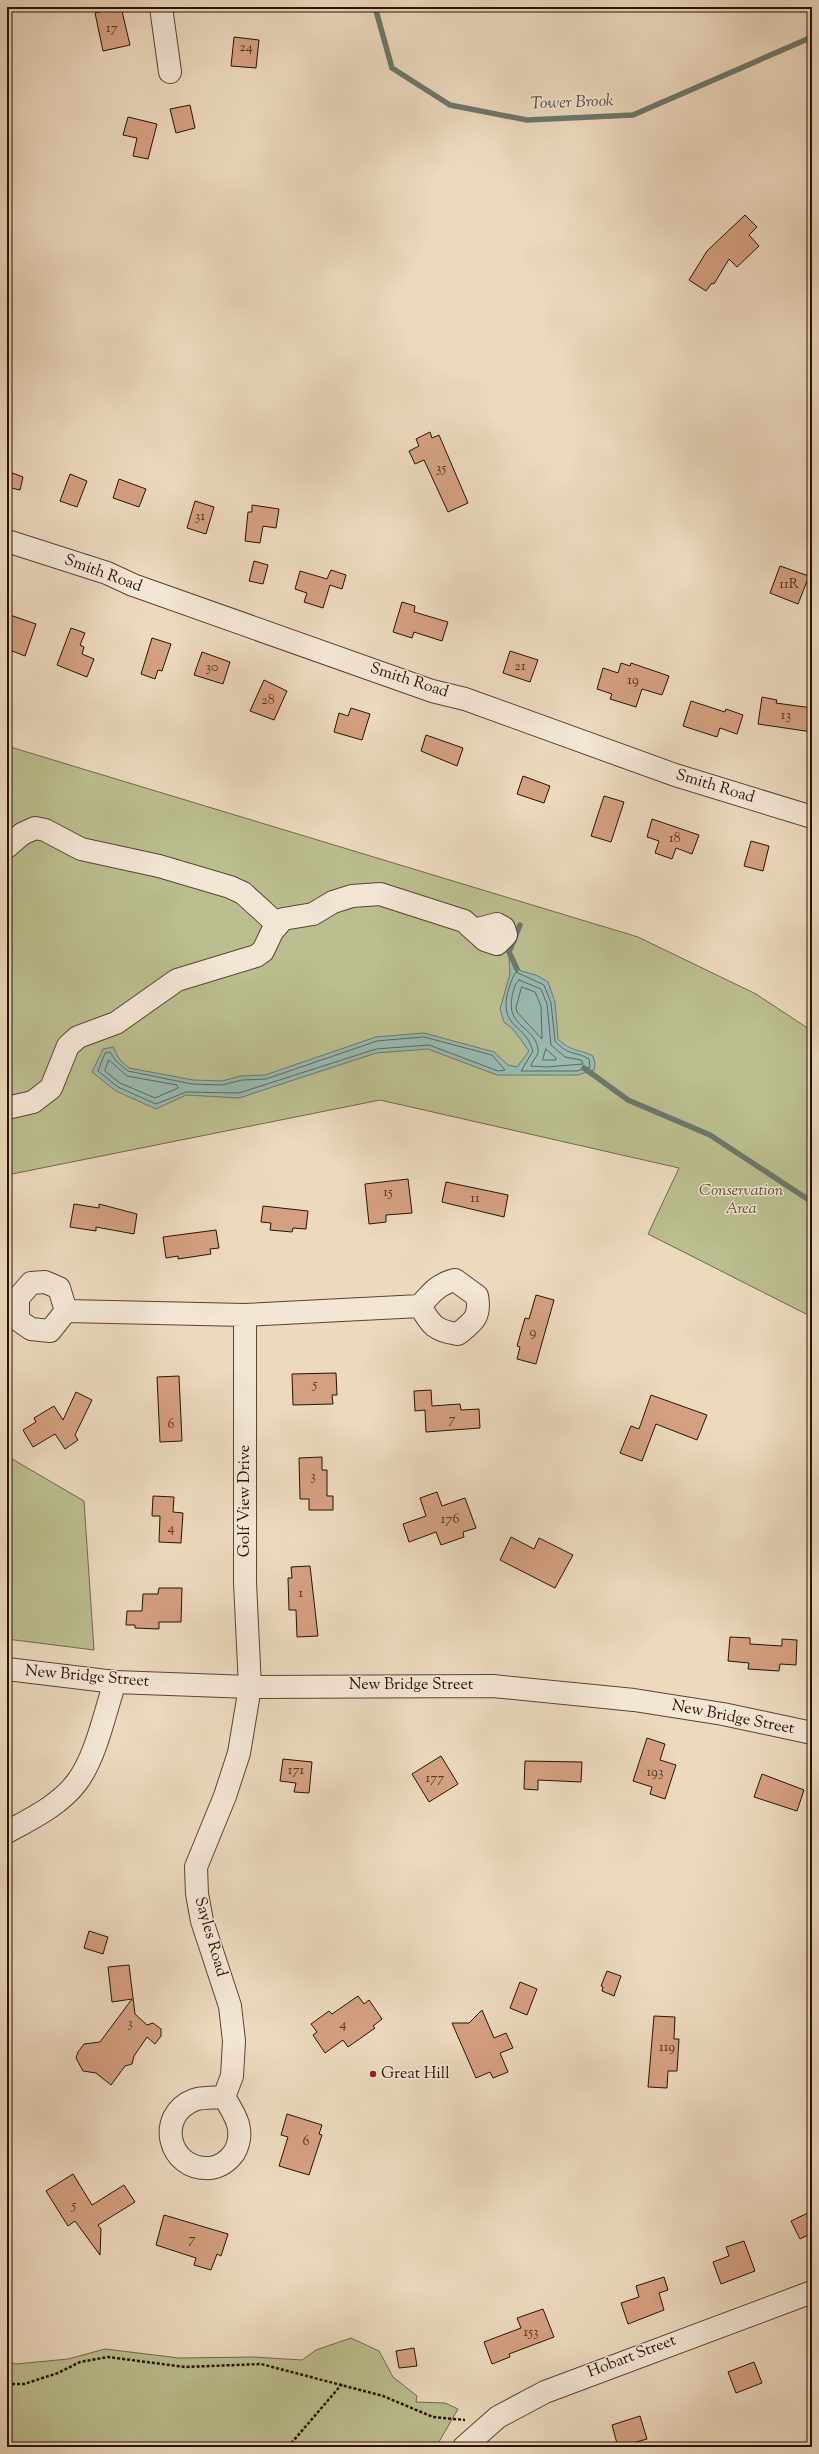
<svg xmlns="http://www.w3.org/2000/svg" width="819" height="2454" viewBox="0 0 819 2454" font-family="'Sorts Mill Goudy',serif">
<style>
.green{fill:#bbbe8f;stroke:#726849}
.water{fill:#99bab1;stroke:#6c776b}
.lines{fill:none;stroke-linecap:round;stroke-linejoin:round}
.shore{stroke:#61665a;stroke-width:1}
.stream{stroke:#6c776b;stroke-width:5.5}
.building{fill:#d4a082;stroke:#291203}
.minor-casing{stroke:#5a4432;stroke-width:24}
.path{stroke:#291203;stroke-width:2.5;stroke-dasharray:3 2;stroke-linecap:butt}
.minor{stroke:#f3e6d5;stroke-width:22}
.poi-dot{fill:#8f2418;stroke:#f3e6d5;stroke-width:1.5}
.labels{text-anchor:middle;dominant-baseline:central;stroke-width:3;stroke-linejoin:round;paint-order:stroke}
.number-label{font-size:14px;fill:#543623}
.street-label{font-size:16px;fill:#291203;stroke:#f3e6d5}
.park-label{font-size:16px;font-style:italic;fill:#5c4e34;stroke:#f3e6d5}
.poi-label{font-size:16px;fill:#291203;stroke:#f3e6d5;text-anchor:start}
.water-label{font-size:17px;font-style:italic;fill:#504d40;stroke:#f3e6d5}
</style>
<rect width="100%" height="100%" fill="#ecd9be"/>
<filter id="stains"><feTurbulence type="fractalNoise" baseFrequency=".005" numOctaves="4"/><feColorMatrix values="0 0 0 0 .2 0 0 0 0 .09 0 0 0 0 .02 0 0 0 .5 -.17"/></filter>
<radialGradient id="worn" r=".72"><stop offset=".6" stop-color="#630" stop-opacity="0"/><stop offset="1" stop-color="#630" stop-opacity=".3"/></radialGradient>
<g class="green">
<polygon points="7,746 638,937 756,994 812,1031 812,1317 648,1234 679,1168 380,1100 7,1175"/>
<polygon points="7,1456 84,1501 94,1650 7,1639"/>
<polygon points="351,2338 379,2351 393,2377 417,2396 416,2402 445,2403 458,2409 436,2447 7,2447 7,2362 16,2364 68,2359 105,2349 179,2358 254,2357 302,2360 316,2350"/>
</g>
<path class="water" d="M509 957 521 971 536 975 548 982 555 1002 558 1039C573 1053 577 1048 593 1056L595 1063 594 1070 578 1075H497L428 1049 376 1053 239 1098 186 1095 156 1109 116 1091 92 1072 103 1049 113 1047 119 1059 129 1068 193 1080 222 1081 241 1076 265 1075 376 1037 424 1033 494 1052 508 1065 517 1067 529 1051 513 1029 504 1022 500 1009 510 974Z"/>
<g class="lines">
<g class="shore">
<path d="M516 972 544 985 551 1003 555 1041C570 1057 573 1050 589 1059L590 1067 577 1071H521L533 1051C525 1023 501 1029 507 995 509 988 512 977 516 972Z"/>
<path d="M519 980 541 989 547 1004 551 1045 565 1057 581 1060 583 1064 547 1067 531 1066C532 1060 539 1056 538 1050 536 1026 506 1028 512 997 513 991 515 983 519 980Z"/>
<polygon points="522,987 535,992 541,1006 542,1039 517,1012 516,1008"/>
<polygon points="424,1037 492,1055 505,1070 498,1071 429,1045 376,1049 239,1093 186,1092 156,1104 118,1087 98,1071 105,1053 110,1052 116,1061 128,1071 192,1084 222,1085 242,1080 266,1079 377,1041"/>
<polygon points="546,1049 556,1058 556,1060 543,1060"/>
<polygon points="109,1060 127,1076 177,1085 178,1088 155,1098 120,1083 105,1071"/>
</g>
<g class="stream">
<polyline points="375,7 392,68 450,105 527,120 633,115 812,37"/>
<polyline points="517,969 509,952 520,925"/>
<polyline points="584,1068 628,1100 710,1135 812,1202"/>
</g>
</g>
<g class="building">
<polygon points="121,7 130,45 103,51 95,13"/>
<polygon points="234,37 259,40 256,68 231,66"/>
<polygon points="190,105 195,128 176,133 170,109"/>
<polygon points="128,117 157,124 148,159 133,156 137,138 123,135"/>
<polygon points="745,215 757,227 749,235 759,246 737,267 729,259 714,284 712,283 706,291 689,280 707,251"/>
<polygon points="430,432 432,438 439,435 468,503 448,512 424,460 415,464 409,451 419,446 416,439"/>
<polygon points="7,471 23,477 20,490 7,487"/>
<polygon points="70,474 87,481 77,507 60,501"/>
<polygon points="119,479 146,489 139,507 113,498"/>
<polygon points="195,501 214,507 206,534 187,528"/>
<polygon points="252,505 279,509 276,528 263,526 260,543 245,541 248,512 252,512"/>
<polygon points="254,561 268,565 263,584 249,581"/>
<polygon points="780,566 809,576 798,604 770,593"/>
<polygon points="331,570 346,575 342,589 330,585 323,608 304,602 307,593 295,589 300,571 327,579"/>
<polygon points="402,602 415,606 414,612 448,622 442,641 414,632 412,638 393,632"/>
<polygon points="7,614 36,624 25,656 7,649"/>
<polygon points="71,628 85,633 80,645 84,647 82,654 94,659 87,677 57,665"/>
<polygon points="152,638 171,644 162,671 158,670 155,679 141,674"/>
<polygon points="510,651 538,660 530,682 503,673"/>
<polygon points="202,652 230,662 223,684 194,675"/>
<polygon points="621,663 630,666 631,663 669,676 662,695 642,689 636,707 610,699 612,694 597,689 603,668 618,673"/>
<polygon points="264,680 287,691 274,720 250,711"/>
<polygon points="762,697 777,700 776,703 812,708 812,732 758,724"/>
<polygon points="691,701 725,712 726,709 743,715 737,734 720,728 717,737 683,726"/>
<polygon points="351,708 370,714 362,740 334,732 339,713 348,716"/>
<polygon points="426,735 463,748 457,766 421,751"/>
<polygon points="523,776 550,786 544,803 517,794"/>
<polygon points="604,796 624,802 611,842 591,836"/>
<polygon points="652,819 699,835 692,854 676,848 672,859 655,853 659,841 647,837"/>
<polygon points="751,841 769,846 763,871 744,866"/>
<polygon points="408,1179 412,1213 386,1215 386,1222 369,1224 365,1184"/>
<polygon points="446,1182 508,1195 504,1217 442,1202"/>
<polygon points="74,1204 99,1208 99,1204 137,1214 134,1234 96,1227 96,1231 70,1227"/>
<polygon points="263,1206 308,1211 306,1229 293,1228 292,1232 270,1230 271,1223 261,1222"/>
<polygon points="216,1230 219,1248 210,1249 211,1254 178,1259 178,1256 166,1258 163,1237"/>
<polygon points="536,1295 554,1300 536,1364 517,1359 520,1347 517,1346 525,1318 529,1319"/>
<polygon points="336,1373 337,1395 332,1395 333,1404 293,1405 292,1374"/>
<polygon points="179,1376 182,1441 160,1442 157,1377"/>
<polygon points="431,1390 432,1406 460,1404 461,1410 479,1409 480,1428 426,1432 425,1410 415,1411 414,1391"/>
<polygon points="76,1392 92,1400 75,1435 78,1440 65,1449 55,1434 33,1447 23,1430 36,1422 34,1418 54,1406 63,1420"/>
<polygon points="651,1395 707,1415 697,1440 656,1424 642,1461 620,1453 631,1426 639,1429"/>
<polygon points="322,1457 322,1470 327,1470 327,1496 333,1496 333,1510 309,1510 309,1499 300,1499 299,1458"/>
<polygon points="437,1492 442,1506 465,1498 476,1528 463,1532 464,1537 441,1545 436,1532 409,1542 403,1524 426,1516 420,1498"/>
<polygon points="153,1496 174,1497 173,1512 183,1513 181,1543 159,1542 160,1516 152,1516"/>
<polygon points="511,1537 534,1549 539,1538 573,1555 555,1588 500,1560"/>
<polygon points="310,1566 318,1636 297,1637 296,1610 289,1610 288,1578 292,1578 291,1567"/>
<polygon points="159,1588 182,1588 181,1622 159,1622 159,1629 135,1628 135,1625 126,1625 127,1611 142,1611 143,1594 158,1594"/>
<polygon points="730,1637 750,1638 750,1644 782,1646 782,1639 797,1640 796,1665 780,1664 779,1671 748,1669 749,1663 728,1661"/>
<polygon points="647,1738 665,1744 660,1760 676,1765 665,1799 650,1794 652,1787 633,1781"/>
<polygon points="441,1756 458,1784 429,1802 412,1774"/>
<polygon points="283,1759 312,1762 309,1793 294,1792 296,1783 280,1781"/>
<polygon points="525,1761 582,1762 581,1782 538,1780 538,1790 524,1789"/>
<polygon points="762,1774 804,1790 797,1811 754,1797"/>
<polygon points="89,1931 108,1937 103,1954 84,1948"/>
<polygon points="129,1965 135,2014 147,2025 153,2023 161,2029 161,2036 155,2044 147,2037 134,2056 132,2064 125,2066 111,2085 96,2073 83,2071 76,2058 78,2052 84,2044 100,2042 132,1999 112,2002 108,1967"/>
<polygon points="607,1971 621,1976 614,1996 602,1991 603,1987 601,1986"/>
<polygon points="520,1982 537,1989 527,2015 510,2008"/>
<polygon points="358,1996 364,2004 369,2000 382,2019 373,2026 375,2028 348,2047 343,2040 325,2053 313,2035 317,2032 311,2024 329,2011 332,2014"/>
<polygon points="482,2010 494,2038 506,2033 513,2048 500,2053 508,2072 493,2078 490,2072 476,2078 452,2023 469,2023"/>
<polygon points="654,2016 675,2017 674,2039 679,2039 677,2071 668,2071 667,2088 648,2087"/>
<polygon points="287,2114 322,2125 319,2134 322,2135 309,2175 279,2166 288,2137 281,2135"/>
<polygon points="73,2174 92,2205 124,2185 135,2202 98,2225 101,2229 100,2255 75,2221 68,2226 46,2191"/>
<polygon points="812,2211 812,2233 800,2239 791,2221"/>
<polygon points="164,2215 228,2234 221,2256 217,2254 211,2270 194,2265 196,2258 156,2245"/>
<polygon points="744,2241 755,2271 721,2284 713,2262 729,2256 726,2247"/>
<polygon points="664,2277 668,2290 659,2293 664,2310 628,2324 621,2303 639,2297 636,2286"/>
<polygon points="543,2309 554,2337 509,2354 510,2357 492,2364 484,2342 521,2328 517,2318"/>
<polygon points="414,2348 417,2366 399,2368 396,2351"/>
<polygon points="754,2362 762,2383 736,2393 728,2372"/>
<polygon points="640,2416 647,2439 618,2447 612,2425"/>
</g>
<g class="lines">
<defs>
<g id="minor">
<polyline points="161,7 170,72"/>
<polyline points="7,541 107,573 133,585 432,691 465,699 675,775 812,817"/>
<polyline points="7,847 22,834 35,828 45,830 81,849 159,866 230,887 243,893 277,924"/>
<polyline points="7,1108 33,1102 51,1088 68,1046 78,1037 116,1023 177,980 256,956 263,951 272,932 283,919 313,914 333,902 352,896 380,894 464,921 485,940 497,944 506,935 504,928 497,924 474,930"/>
<path d="M66 1311 59 1288 45 1282 31 1283 18 1298V1320L31 1329 50 1331 66 1311 245 1315V1583L250 1687 239 1753 225 1796 196 1867 197 1894 202 1921 230 2006 234 2041 232 2076 224 2097C236 2116 246 2132 234 2153 228 2161 220 2167 210 2168 168 2171 155 2115 194 2100 202 2097 215 2098 224 2097"/>
<path d="M245 1315 420 1306C431 1293 438 1284 455 1280L477 1296C481 1317 473 1322 458 1334 435 1331 431 1325 420 1306"/>
<polyline points="7,1669 115,1682 250,1687 493,1686 634,1700 723,1714 812,1733"/>
<path d="M7 1832C31 1819 60 1805 77 1782 96 1757 105 1712 115 1682"/>
<polyline points="464,2447 498,2417 545,2392 812,2292"/>
</g>
</defs>
<use href="#minor" class="minor-casing"/>
<g class="path">
<polyline points="7,2384 24,2384 58,2373 80,2362 108,2357 185,2367 261,2364 383,2396 433,2417 465,2420"/>
<polyline points="288,2447 342,2384"/>
</g>
<use href="#minor" class="minor"/>
</g>
<circle class="poi-dot" cx="373" cy="2074" r="4"/>
<g class="labels">
<g class="number-label">
<text x="112" y="29">17</text>
<text x="246" y="48">24</text>
<text x="441" y="469">35</text>
<text x="200" y="517">31</text>
<text x="789" y="585">11R</text>
<text x="520" y="667">21</text>
<text x="212" y="668">30</text>
<text x="633" y="681">19</text>
<text x="268" y="701">28</text>
<text x="786" y="716">13</text>
<text x="675" y="839">18</text>
<text x="388" y="1193">15</text>
<text x="475" y="1199">11</text>
<text x="533" y="1333">9</text>
<text x="315" y="1385">5</text>
<text x="452" y="1420">7</text>
<text x="171" y="1425">6</text>
<text x="313" y="1477">3</text>
<text x="450" y="1520">176</text>
<text x="171" y="1529">4</text>
<text x="301" y="1594">1</text>
<text x="296" y="1771">171</text>
<text x="655" y="1773">193</text>
<text x="435" y="1779">177</text>
<text x="130" y="2024">3</text>
<text x="343" y="2025">4</text>
<text x="667" y="2048">119</text>
<text x="306" y="2142">6</text>
<text x="74" y="2206">5</text>
<text x="192" y="2240">7</text>
<text x="531" y="2333">153</text>
</g>
<g class="street-label">
<text transform="translate(103 574) rotate(20)">Smith Road</text>
<text transform="translate(409 681) rotate(18)">Smith Road</text>
<text transform="translate(715 787) rotate(17)">Smith Road</text>
<text transform="translate(245 1501) rotate(-90)">Golf View Drive</text>
<text transform="translate(87 1677) rotate(5)">New Bridge Street</text>
<text x="411" y="1685">New Bridge Street</text>
<text transform="translate(733 1718) rotate(11)">New Bridge Street</text>
<text transform="translate(210 1937) rotate(74)">Sayles Road</text>
<text transform="translate(632 2357) rotate(-21)">Hobart Street</text>
</g>
<g class="park-label">
<text x="741" y="1191">Conservation<tspan x="741" dy="18">Area</tspan></text>
</g>
<g class="poi-label">
<text x="381" y="2074">Great Hill</text>
</g>
<g class="water-label">
<text transform="translate(572 103) rotate(-2)">Tower Brook</text>
</g>
</g>
<rect width="819" height="2454" fill="none" stroke="#ecd9be" stroke-width="24"/>
<rect x="8" y="8" width="803" height="2438" fill="none" stroke="#291203" stroke-width="2"/>
<rect x="12" y="12" width="795" height="2430" fill="none" stroke="#291203"/>
<rect width="100%" height="100%" filter="url(#stains)"/>
<rect width="100%" height="100%" fill="url(#worn)"/>
</svg>
